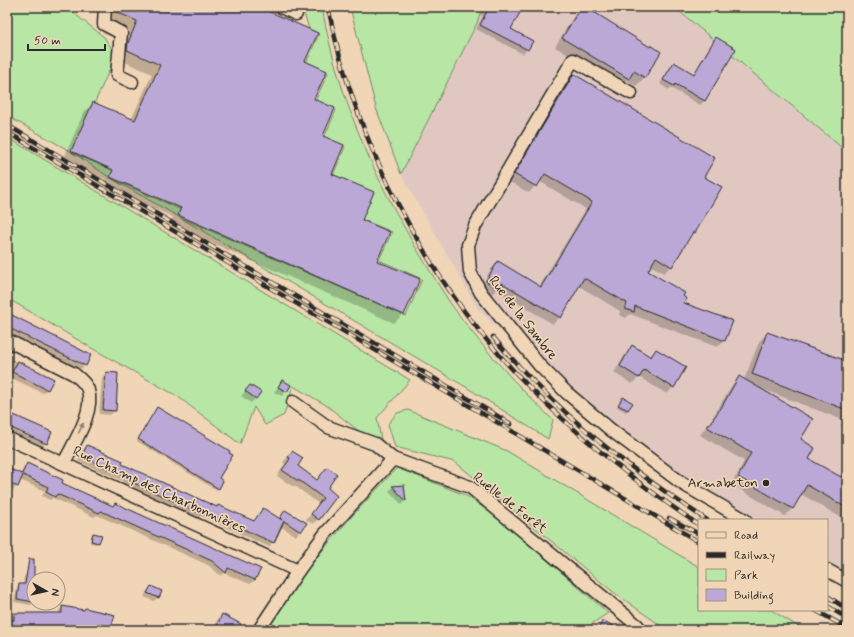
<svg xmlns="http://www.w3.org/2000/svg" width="854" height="637" viewBox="0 0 854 637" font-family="Mynerve,sans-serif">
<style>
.built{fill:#e0c8c1}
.green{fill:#b8e6a5;stroke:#728868}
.shadow{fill:#0003}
.building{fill:#bba8d7;stroke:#2b2b2b}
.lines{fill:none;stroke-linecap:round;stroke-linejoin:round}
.minor-casing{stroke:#2b2b2b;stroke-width:15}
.minor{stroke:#f0d6b7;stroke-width:12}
.rail-casing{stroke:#2b2b2b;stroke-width:4.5}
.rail{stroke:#f0d6b7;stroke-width:3;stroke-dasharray:9;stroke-linecap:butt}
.oneway{fill:#8e8071}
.poi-dot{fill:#2b2b2b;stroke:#f0d6b7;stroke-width:1.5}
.labels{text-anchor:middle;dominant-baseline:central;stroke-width:3.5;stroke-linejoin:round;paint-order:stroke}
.street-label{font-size:14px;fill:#2b2b2b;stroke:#f0d6b7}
.poi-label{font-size:14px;fill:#2b2b2b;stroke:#f0d6b7;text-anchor:end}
</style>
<rect width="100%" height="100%" fill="#f0d6b7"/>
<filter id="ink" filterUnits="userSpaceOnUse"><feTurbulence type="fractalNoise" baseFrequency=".025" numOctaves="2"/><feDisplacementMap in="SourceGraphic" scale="8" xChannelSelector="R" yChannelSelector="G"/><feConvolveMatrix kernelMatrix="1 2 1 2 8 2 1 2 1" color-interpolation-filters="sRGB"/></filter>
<g filter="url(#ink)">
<polygon class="built" points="482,7 674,7 847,152 847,588 827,576 827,520 730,520 714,510 567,393 478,309 401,174 477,23"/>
<g class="green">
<path d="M7 7H66L104 37 112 49 113 62 72 153 115 171 112 179 182 210 179 217 406 316 422 279 379 260 392 232 361 219 333 175 345 147 324 138 336 110 315 101 328 73 306 63 319 34 309 29 302 7H322C338 99 378 187 427 266 435 279 443 292 451 304 481 346 516 385 553 420L548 439 466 387 179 217 112 179 72 152 7 116Z"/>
<polygon points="350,7 482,7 477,23 401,174 376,108"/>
<polygon points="674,7 847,7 847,152 697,26"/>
<polygon points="7,137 410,380 377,418 382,445 360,432 326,405 293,386 284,415 265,425 254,407 240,444 177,396 95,350 7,298"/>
<polygon points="408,410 507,451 699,567 699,610 771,610 804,630 667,630 612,591 455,462 395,447 388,424 397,413"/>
<polygon points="397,468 465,495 500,519 608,613 590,625 593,630 263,630 270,612 352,516"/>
</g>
<g class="shadow">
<polygon points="105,7 257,7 304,62 330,174 360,221 376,261 403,314 394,323 169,224 173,217 102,186 105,179 63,160 84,112 93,103 131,120 152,74 118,59 119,53 129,30 104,19"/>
<polygon points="484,7 522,7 510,30 527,49 523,54 476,29 483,16 480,15"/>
<polygon points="582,7 584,7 645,77 636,86 627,80 620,87 555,47 575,14"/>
<polygon points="717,38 734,50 704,101 700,105 671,88 669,90 660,84 670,68 674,64 693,75 712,43"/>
<polygon points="574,75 702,177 694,232 688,238 671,266 664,273 650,265 646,271 681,296 683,303 724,341 717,347 630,314 626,318 619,315 620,311 579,286 560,317 553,324 496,290 491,295 480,288 491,269 498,263 539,287 586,209 539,181 529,193 508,181 567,82"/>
<polygon points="7,314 90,355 85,365 81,369 7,333"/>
<polygon points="767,333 847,362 847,429 841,426 843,420 762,389 762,390 800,440 807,459 839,477 847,465 847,521 801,494 792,509 792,507 737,475 744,461 700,435 713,417 732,385 739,377 744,380 759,342"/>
<polygon points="632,347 650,357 656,350 673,387 667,394 639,377 632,384 614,373 626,353"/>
<polygon points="7,357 52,379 47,389 43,393 7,376"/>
<polygon points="106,373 115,411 110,415 99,414 102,378"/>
<polygon points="283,381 290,385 282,396 274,392"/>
<polygon points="250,386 256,398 251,403 241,396"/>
<polygon points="623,398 628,410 626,412 617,407"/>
<polygon points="156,410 218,479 218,488 216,490 137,441"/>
<polygon points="11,421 46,443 41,447 7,432"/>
<polygon points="87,446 121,465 216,508 254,522 263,509 279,519 285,511 305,523 296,536 280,526 273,542 269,547 201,516 199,518 182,511 122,484 123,481 78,461 83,450"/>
<polygon points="292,452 296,466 316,481 327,468 326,488 318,519 313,524 306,520 319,504 295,486 292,486 277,476 285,464 283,462"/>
<polygon points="27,464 61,483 255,580 250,584 224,573 221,576 208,565 97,515 94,517 53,498 50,500 42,496 45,491 20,480 17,486 13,490 7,488 7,469 20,475 23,469"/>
<polygon points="736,476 792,509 785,516 731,484"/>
<polygon points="403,486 405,501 402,505 389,491 393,487"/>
<polygon points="93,534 98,542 96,544 90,543 91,536"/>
<polygon points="7,558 9,558 10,566 7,569"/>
<polygon points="27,573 38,575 38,579 34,579 34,602 31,605 14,602 17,588 20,585 23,585 24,577"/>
<polygon points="151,587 158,597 154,601 144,597 147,591"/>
<polygon points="63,607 113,630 9,630 11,618 14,614 59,614 59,610"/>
<polygon points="222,616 241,629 241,630 213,630 217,620"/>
<polygon points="604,621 616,629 616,626 620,622 629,630 597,630"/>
</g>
<g class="building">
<polygon points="112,7 259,7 318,33 305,61 327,71 314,99 335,108 323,136 344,145 332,174 374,192 362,220 390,232 377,261 420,279 404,315 178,215 181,208 110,177 113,170 71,151 93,102 135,120 160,65 127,50 128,43 137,21 112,10"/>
<polygon points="489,7 523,7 511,29 533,41 528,50 480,25"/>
<polygon points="581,7 586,7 650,47 651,45 661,52 645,78 634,71 629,79 562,38"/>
<polygon points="716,37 736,49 705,101 675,84 674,86 663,80 674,62 694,74"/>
<polygon points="574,74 715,158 704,177 722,187 695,233 693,232 672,267 656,257 648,271 685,293 683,296 687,299 684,303 733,321 725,341 635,306 634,312 625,309 627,303 584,278 561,318 502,283 498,289 486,281 498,261 541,287 592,202 545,174 537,187 514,174"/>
<polygon points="10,314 91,355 86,366 7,327 7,321"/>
<polygon points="767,332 847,361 847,410 752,374"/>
<polygon points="632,345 651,357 656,349 686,367 674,388 644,370 639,378 620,366"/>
<polygon points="18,361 54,379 48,390 12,372"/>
<polygon points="106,372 118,373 116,411 103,410"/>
<polygon points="739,376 813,419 801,439 815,448 809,459 841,477 847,467 847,508 807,485 793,509 738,477 751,453 707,427 721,408"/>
<polygon points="282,380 291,385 287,392 278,387"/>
<polygon points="250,385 261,392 256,399 245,391"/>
<polygon points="623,397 633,403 628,410 618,405"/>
<polygon points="157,407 230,451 229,453 233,455 219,478 223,481 219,489 138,439"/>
<polygon points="7,412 52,432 47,444 7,426"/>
<polygon points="87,445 123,461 122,464 157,480 217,507 218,505 254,521 263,508 282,520 280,518 285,510 307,523 301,532 284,521 274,543 205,512 204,515 125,479 126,477 82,456"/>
<polygon points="292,451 303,458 298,466 317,480 327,467 337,474 328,488 337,496 319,520 311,514 323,498 300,481 298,481 282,470 288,462 290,458 288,457"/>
<polygon points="27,463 63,480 62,483 113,506 115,503 261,569 255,580 228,568 226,573 212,561 101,511 99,513 57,494 55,497 46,492 48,487 23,475 18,487 7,482 7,468 22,474"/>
<polygon points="404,485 406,501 392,486"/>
<polygon points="93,533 102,535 99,543 91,541"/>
<polygon points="29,559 34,559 34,602 17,599 19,584 25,584"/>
<polygon points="151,586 162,591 159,598 147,593"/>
<polygon points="62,606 84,610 85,608 115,615 110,630 10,630 10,621 14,620 14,613 62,613"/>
<polygon points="222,614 241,624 238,630 226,630 217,626"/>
<polygon points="603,620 620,630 597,630"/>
</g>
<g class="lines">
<defs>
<g id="minor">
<polyline points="105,7 104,24 121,33 117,75 132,82"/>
<polyline points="281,7 296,14"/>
<polyline points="631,93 573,60 475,226 468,245 470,272 481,293 540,366 567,393 611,430 683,484 745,520"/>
<path d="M7 340 74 374C79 378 86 383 88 390 95 412 73 444 64 463"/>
<polyline points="293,402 328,427 375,444 393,459"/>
<polyline points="7,438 298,571"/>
<polyline points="827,570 847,581"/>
<polyline points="259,630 298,571 325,534 393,459 470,487 638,626"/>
</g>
</defs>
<use href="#minor" class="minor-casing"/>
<use href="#minor" class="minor"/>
<defs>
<g id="rail">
<path d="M328 7C355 139 421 270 512 369 568 429 632 480 699 525"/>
<polyline points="7,125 511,424"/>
<polyline points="7,132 699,542"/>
<path d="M493 337C554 410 628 469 707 520"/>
<polyline points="669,518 699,534"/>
<polyline points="827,596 847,609"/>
<polyline points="827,606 847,618"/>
<polyline points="815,610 847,628"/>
</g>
</defs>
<use href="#rail" class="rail-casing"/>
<use href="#rail" class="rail"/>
</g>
<defs><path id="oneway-solid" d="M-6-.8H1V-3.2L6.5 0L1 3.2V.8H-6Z"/></defs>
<use class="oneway" href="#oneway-solid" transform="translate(81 428) rotate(-64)"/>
</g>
<circle class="poi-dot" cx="766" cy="483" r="4"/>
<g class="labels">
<g class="street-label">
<text transform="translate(523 318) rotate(52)">Rue de la Sambre</text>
<text transform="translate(159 490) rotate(25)">Rue Champ des Charbonnières</text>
<text transform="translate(510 503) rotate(38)">Ruelle de Forêt</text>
</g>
<g class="poi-label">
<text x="758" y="483">Armabeton</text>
</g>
</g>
<rect width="854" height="637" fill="none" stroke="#f0d6b7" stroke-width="24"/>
<rect x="12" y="12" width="830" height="613" fill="none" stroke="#2b2b2b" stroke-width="1.5" filter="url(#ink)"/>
<rect x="698" y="519" width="130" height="92" fill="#f0d6b7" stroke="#a1927f"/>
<rect x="706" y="532" width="20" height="6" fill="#f0d6b7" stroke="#a1927f"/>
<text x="734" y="539" font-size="12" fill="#2b2b2b">Road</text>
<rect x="706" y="552" width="20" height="6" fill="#2b2b2b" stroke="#a1927f"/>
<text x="734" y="559" font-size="12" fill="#2b2b2b">Railway</text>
<rect x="706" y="569" width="20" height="12" fill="#b8e6a5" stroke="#a1927f"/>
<text x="734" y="579" font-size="12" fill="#2b2b2b">Park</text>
<rect x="706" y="589" width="20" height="12" fill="#bba8d7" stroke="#a1927f"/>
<text x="734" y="599" font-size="12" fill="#2b2b2b">Building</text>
<g transform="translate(46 591) rotate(98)"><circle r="19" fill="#f0d6b7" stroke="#a1927f"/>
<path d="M0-3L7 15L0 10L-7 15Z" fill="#2b2b2b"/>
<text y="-6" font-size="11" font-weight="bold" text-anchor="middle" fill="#2b2b2b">N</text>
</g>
<path d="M28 44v6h77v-6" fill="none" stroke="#2b2b2b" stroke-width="2"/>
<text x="34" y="44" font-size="12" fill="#2b2b2b" stroke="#f0d6b7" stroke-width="3" paint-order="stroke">50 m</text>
</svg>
